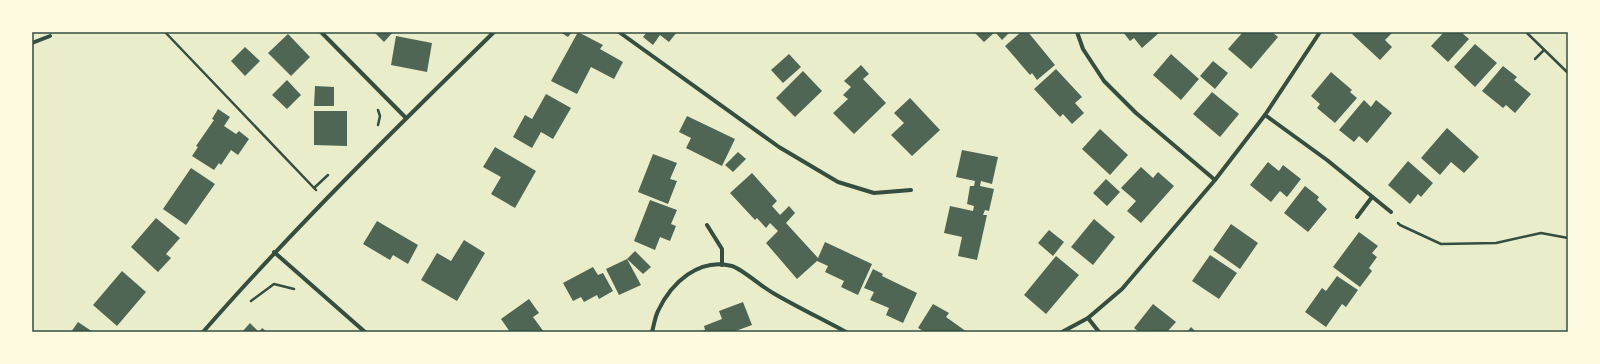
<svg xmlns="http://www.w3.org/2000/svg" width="1600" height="364" viewBox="0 0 1600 364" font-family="Jost,sans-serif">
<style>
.building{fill:#4f6655}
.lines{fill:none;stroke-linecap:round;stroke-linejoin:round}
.path{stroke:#344e41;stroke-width:2.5}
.minor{stroke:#344e41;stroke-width:4}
.neatline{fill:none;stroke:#344e41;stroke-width:1.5}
</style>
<rect width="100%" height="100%" fill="#e9edc9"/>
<g class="building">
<polygon points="374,32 393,32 384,42"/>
<polygon points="560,32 572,32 568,37"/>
<polygon points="578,32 603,45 600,49 623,62 614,79 591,67 577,94 551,81"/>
<polygon points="647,32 677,32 669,42 660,35 653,45 643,37"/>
<polygon points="974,32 1010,32 1002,40 995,32 984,42"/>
<polygon points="1021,32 1028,32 1055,65 1037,80 1032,73 1030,75 1005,46"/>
<polygon points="1123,32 1160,32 1142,48 1134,38 1130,41"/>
<polygon points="1243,32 1272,32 1278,37 1251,69 1228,49"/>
<polygon points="1355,32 1393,32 1385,40 1392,47 1380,60 1352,34"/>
<polygon points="1444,32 1461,32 1469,39 1448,62 1431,46"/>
<polygon points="288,34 310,57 291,76 268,53"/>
<polygon points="396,36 432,43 427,72 391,65"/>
<polygon points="1475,44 1497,63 1475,87 1454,67"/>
<polygon points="245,47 260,61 245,76 231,61"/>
<polygon points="789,54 801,67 783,83 771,70"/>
<polygon points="1171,54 1199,79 1181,100 1153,75"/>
<polygon points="1213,61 1228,73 1215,89 1200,76"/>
<polygon points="861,65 869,74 863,79 886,103 854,134 833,113 848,99 843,95 851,87 844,81"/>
<polygon points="1503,66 1517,77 1514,80 1531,94 1515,113 1506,105 1503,108 1482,91"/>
<polygon points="1056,69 1082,97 1075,103 1084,113 1072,124 1063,114 1060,117 1034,89"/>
<polygon points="803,71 822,91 795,117 776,98"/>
<polygon points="1331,72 1352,90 1350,92 1357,98 1335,123 1317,108 1320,104 1311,96"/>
<polygon points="287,80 301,95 287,109 272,95"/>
<polygon points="315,86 334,87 334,106 314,106"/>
<polygon points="1212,92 1239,114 1220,137 1193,114"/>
<polygon points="546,94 571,108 553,139 541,132 532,148 513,137 525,115 532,119"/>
<polygon points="910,98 940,130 912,156 891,135 904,123 894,113"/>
<polygon points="1364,100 1371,107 1376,100 1392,113 1367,143 1359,136 1354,142 1339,130"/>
<polygon points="218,109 230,117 224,126 236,134 239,131 249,139 238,155 231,150 221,165 219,163 214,170 192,156 198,147 196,146 214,120 212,119"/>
<polygon points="314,111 347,111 347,146 314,145"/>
<polygon points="687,116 735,139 722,166 686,148 691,138 679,132"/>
<polygon points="1447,128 1479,157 1464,173 1451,162 1440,175 1421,158"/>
<polygon points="1100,129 1128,155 1110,175 1082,149"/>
<polygon points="495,147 536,171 515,208 491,194 501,177 483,167"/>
<polygon points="962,150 998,157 992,184 981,181 980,186 994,189 989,211 985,210 983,215 987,215 977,260 958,256 962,237 944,233 950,206 973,211 974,206 967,204 970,186 974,186 975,181 956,177"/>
<polygon points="738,152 746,159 733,172 725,165"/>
<polygon points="653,154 677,163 670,179 677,181 668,204 638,192"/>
<polygon points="1408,161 1433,183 1421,197 1418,194 1410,204 1388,185"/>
<polygon points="1268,162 1279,171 1283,165 1301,179 1287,197 1280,191 1271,202 1250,185"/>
<polygon points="1141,167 1153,178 1158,172 1174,186 1141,223 1127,211 1136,201 1121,188"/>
<polygon points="191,168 215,184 186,225 163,209"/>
<polygon points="752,173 777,201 772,206 780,215 789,206 795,213 786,223 818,258 825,242 872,264 858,295 841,287 844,281 825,272 828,266 817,261 797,279 766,243 778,231 770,223 766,228 757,218 755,220 730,193"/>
<polygon points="1106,179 1120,192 1107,206 1093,193"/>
<polygon points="1305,186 1319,197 1317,200 1327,209 1308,232 1284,213"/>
<polygon points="650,200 677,210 671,224 676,226 670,241 660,237 655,250 634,241"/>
<polygon points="156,218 180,238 166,254 171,258 158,272 131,247"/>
<polygon points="1094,219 1115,237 1093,265 1071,247"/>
<polygon points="377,221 418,245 408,264 393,255 390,260 363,244"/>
<polygon points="1231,224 1258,243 1240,269 1213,250"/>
<polygon points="1049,230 1064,242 1053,256 1038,243"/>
<polygon points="1359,232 1378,246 1372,253 1377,257 1369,268 1372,271 1360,287 1333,267"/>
<polygon points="464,240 485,253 457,301 421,280 437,253 451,261"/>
<polygon points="635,251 651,267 643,274 627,259"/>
<polygon points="1210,255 1237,273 1219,299 1192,281"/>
<polygon points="1056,256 1079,275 1046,314 1024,295"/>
<polygon points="627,259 641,285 619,295 606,269"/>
<polygon points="593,267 598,275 603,273 613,291 599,299 597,295 584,302 581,297 573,301 563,283"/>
<polygon points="873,269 883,274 882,276 917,293 903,323 886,315 889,308 870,300 874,292 864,288"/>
<polygon points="122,271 146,292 117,326 93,305"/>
<polygon points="1337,276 1358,290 1346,307 1342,304 1326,327 1305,312 1322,288 1326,291"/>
<polygon points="529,299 539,313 533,317 544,332 510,332 501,319"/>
<polygon points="743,302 752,325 733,332 700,332 705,330 704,326 722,319 719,311"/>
<polygon points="933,304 949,313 946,317 967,332 925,332 918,328"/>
<polygon points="1153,304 1176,322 1167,332 1139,332 1134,328"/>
<polygon points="78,322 93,332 71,332"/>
<polygon points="250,323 259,332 262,328 267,332 242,332"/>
<polygon points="1191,327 1196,332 1187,332"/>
</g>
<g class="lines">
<g class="path">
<polyline points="165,32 316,190"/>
<polyline points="1526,32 1568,73"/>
<polyline points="1535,59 1544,50"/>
<polyline points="378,110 380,116 378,125"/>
<polyline points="314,188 328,175"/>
<polyline points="1398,223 1400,225 1441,244 1496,243 1541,233 1568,238"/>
<polyline points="251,301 274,284 294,289"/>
<polyline points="1568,332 1568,330"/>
</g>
<g class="minor">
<polyline points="321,32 406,118"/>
<polyline points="619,32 779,147 838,182 874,193 911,190"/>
<polyline points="1077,32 1083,49 1104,81 1136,113 1215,180"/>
<polyline points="32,43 50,36"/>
<polyline points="1265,115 1327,160 1391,212"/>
<polyline points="1357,217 1372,197"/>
<polyline points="707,225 722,249 722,265"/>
<polyline points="274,252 365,332"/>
<polyline points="1088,318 1099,332"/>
<path d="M203 332C295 227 395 129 494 32"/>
<path d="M652 332C654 325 655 317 658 311 671 283 699 257 732 266 742 269 762 287 773 293 797 307 822 319 846 332"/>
<polyline points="1062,332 1088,318 1122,289 1215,180 1265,115 1320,32"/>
</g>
</g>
<rect width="1600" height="364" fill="none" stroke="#fefae0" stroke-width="66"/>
<rect x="33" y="33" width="1534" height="298" class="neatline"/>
</svg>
